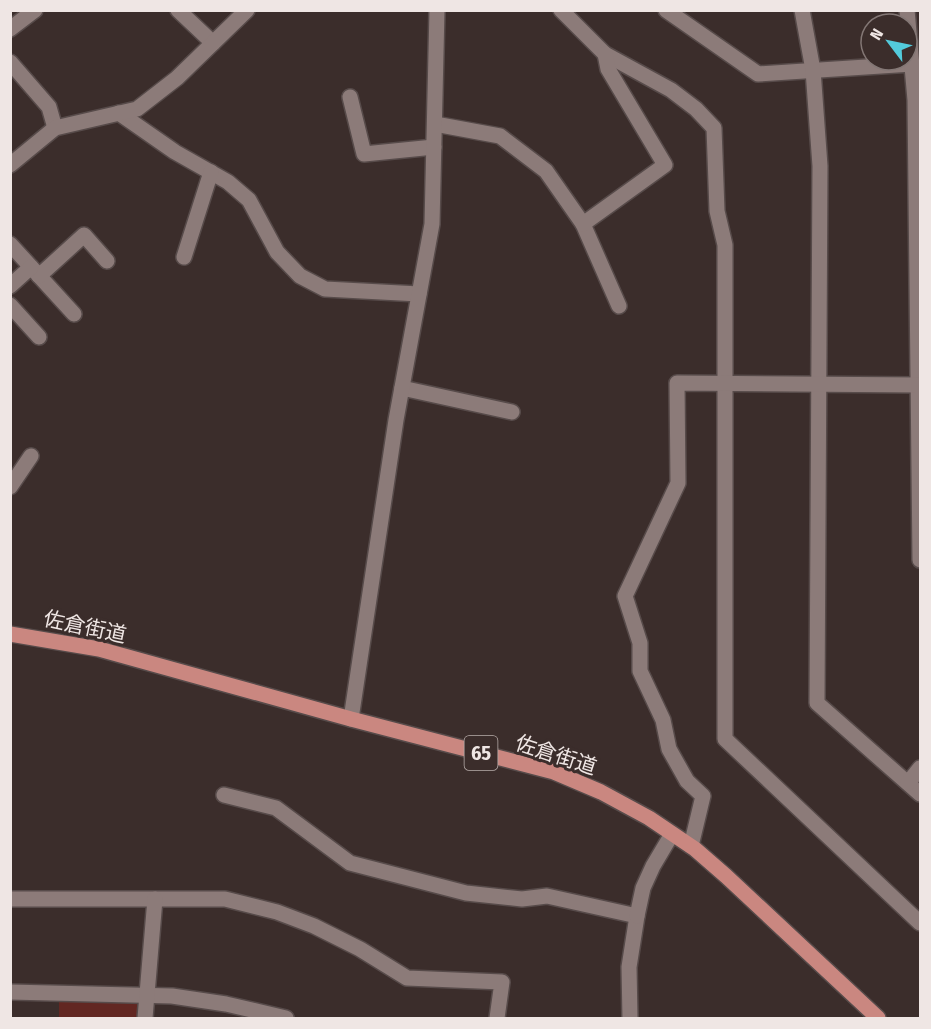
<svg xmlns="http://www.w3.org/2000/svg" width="931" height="1029" viewBox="0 0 931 1029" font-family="'Fira Sans Condensed','Noto Sans JP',sans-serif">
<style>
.green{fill:#622722}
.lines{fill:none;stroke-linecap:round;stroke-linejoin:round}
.minor-casing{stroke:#574b4a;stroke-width:18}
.major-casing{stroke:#574b4a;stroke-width:18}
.minor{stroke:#8c7b79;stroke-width:15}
.major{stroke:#ca8780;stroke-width:15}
.labels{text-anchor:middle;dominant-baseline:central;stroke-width:6;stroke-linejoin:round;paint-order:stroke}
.shield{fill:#3b2d2b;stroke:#b9aeac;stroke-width:1.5}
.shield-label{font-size:20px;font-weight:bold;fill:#efe6e4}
.street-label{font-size:21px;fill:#efe6e4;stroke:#3b2d2b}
</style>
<rect width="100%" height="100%" fill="#3b2d2b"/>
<polygon class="green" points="59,994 143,995 143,1018 59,1018"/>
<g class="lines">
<defs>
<g id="minor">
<polyline points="178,10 213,43"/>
<polyline points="561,10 605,54 671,90 696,109 714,128 717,211 725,245 725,739 920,923"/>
<polyline points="666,10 758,74 912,64"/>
<polyline points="802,10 813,70 820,166 817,703 920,794"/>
<polyline points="907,10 915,100 920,560"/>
<polyline points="10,29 35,10"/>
<polyline points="10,62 49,107 55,128"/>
<polyline points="350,97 364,154 434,147"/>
<polyline points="119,113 175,152 228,182 249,200 277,252 300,276 325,289 419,294"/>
<polyline points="435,124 500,136 546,171 583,224 619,306"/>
<polyline points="10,165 55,128 137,109 177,78 247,10"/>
<polyline points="583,224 665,165 608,69 605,54"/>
<polyline points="10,244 74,314"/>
<polyline points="184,257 211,172"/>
<polyline points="39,276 84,235 107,261"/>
<polyline points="10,286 31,267"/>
<polyline points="10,305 39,337"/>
<polyline points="402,388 512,412"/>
<polyline points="10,487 31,456"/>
<polyline points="351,719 396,420 432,224 437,10"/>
<polyline points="908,783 920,768"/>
<polyline points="224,795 276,808 350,863 466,893 522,899 547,896 637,916 629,967 630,1018"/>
<polyline points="691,846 703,796 687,781 669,749 663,720 640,671 640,643 625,596 678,483 677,383 920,385"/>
<polyline points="10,899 225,899 277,912 314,926 360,949 407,978 502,982 497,1018"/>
<polyline points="637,916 643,888 653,866 672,834"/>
<polyline points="10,992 172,996 226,1004 286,1018"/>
<polyline points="145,1018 155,899"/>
</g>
<polyline id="major" points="10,634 99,649 351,719 554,772 601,792 649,818 695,849 726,876 878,1018"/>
</defs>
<use href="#minor" class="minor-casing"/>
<use href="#major" class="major-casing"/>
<use href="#minor" class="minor"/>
<use href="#major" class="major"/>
</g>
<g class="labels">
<rect class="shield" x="464.5" y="736" width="33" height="34" rx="4.5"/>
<g class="shield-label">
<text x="481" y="753">65</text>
</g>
<g class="street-label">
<text transform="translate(85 627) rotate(12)">佐倉街道</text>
<text transform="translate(556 755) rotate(18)">佐倉街道</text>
</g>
</g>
<rect width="931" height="1029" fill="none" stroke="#efe6e4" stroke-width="24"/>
<g transform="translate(889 42) rotate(302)"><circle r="28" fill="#3b2d2b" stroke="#837775" stroke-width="1.5"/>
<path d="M0-4.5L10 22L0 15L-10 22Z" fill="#53cbdc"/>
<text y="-9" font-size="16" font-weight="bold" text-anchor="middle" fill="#efe6e4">N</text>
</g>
</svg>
